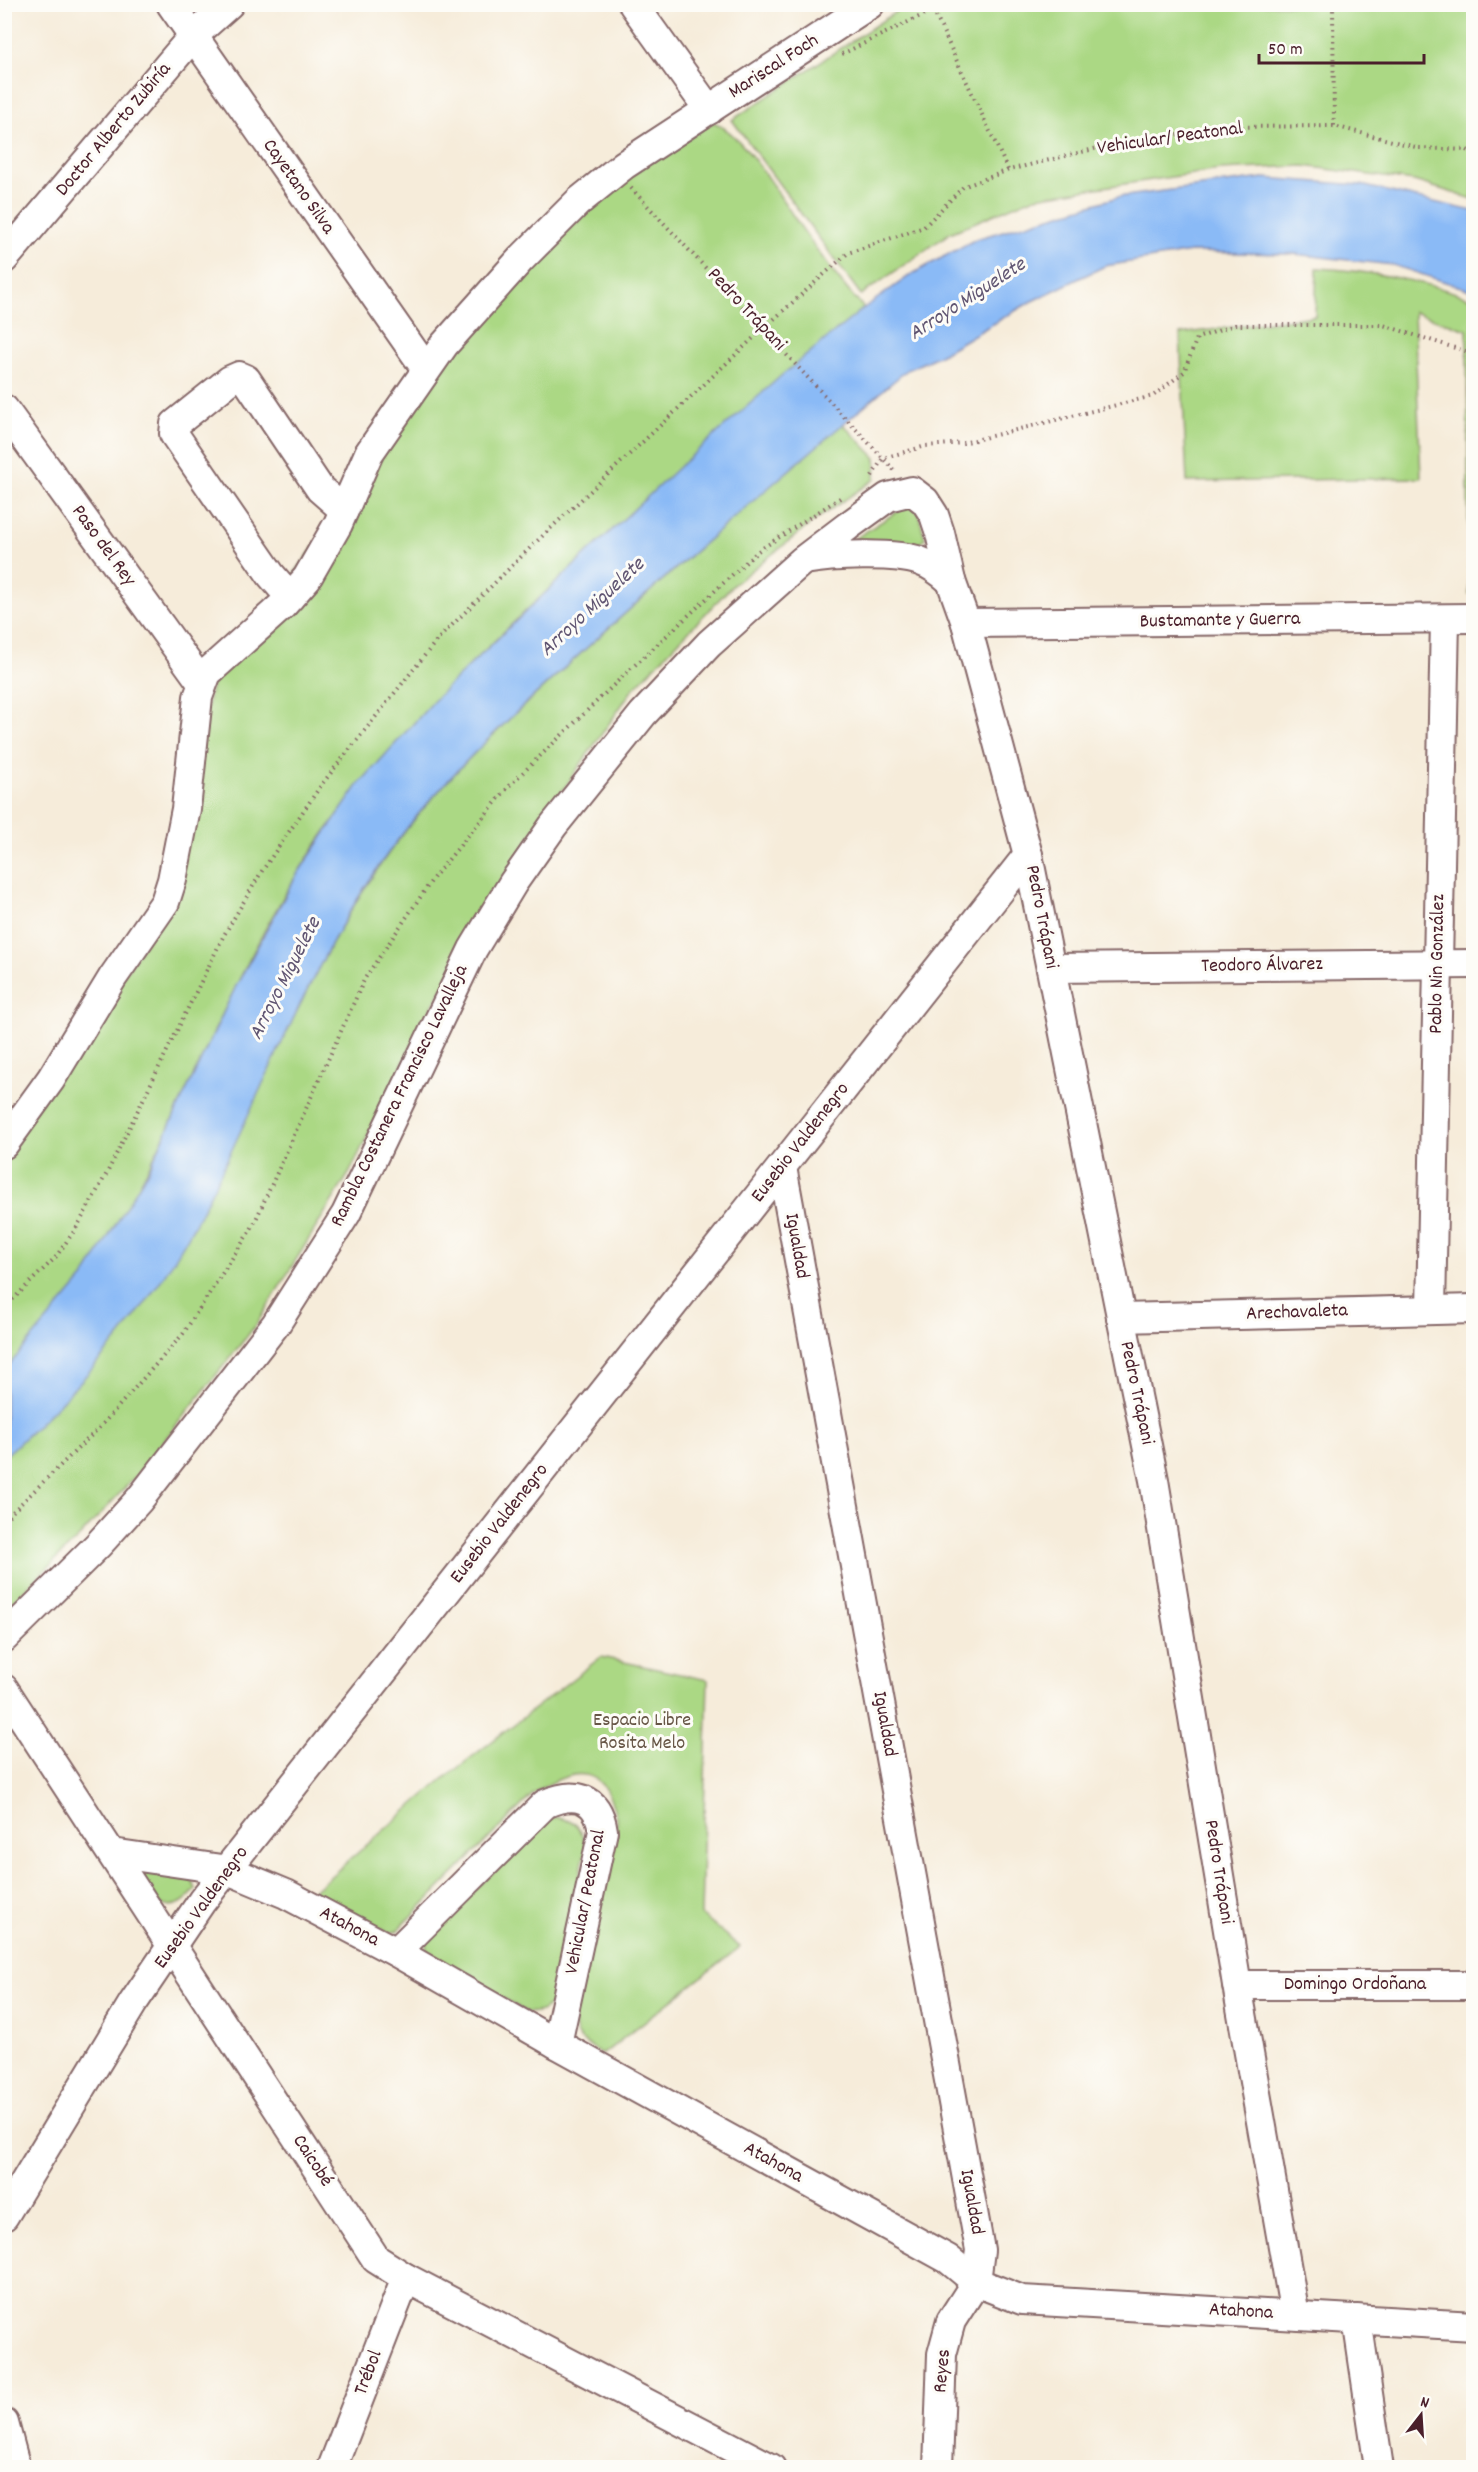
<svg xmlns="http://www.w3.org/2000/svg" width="1478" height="2472" viewBox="0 0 1478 2472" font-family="Dekko,sans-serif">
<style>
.green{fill:#abd884;stroke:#7a7c58;stroke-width:1.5}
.water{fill:#8abaf6;stroke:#6a6c90;stroke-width:1.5}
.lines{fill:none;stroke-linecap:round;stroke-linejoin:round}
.minor-casing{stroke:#866768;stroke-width:32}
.path{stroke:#866768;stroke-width:4;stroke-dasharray:1.5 4.5;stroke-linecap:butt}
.minor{stroke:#fff;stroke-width:28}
.labels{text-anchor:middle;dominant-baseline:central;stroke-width:6;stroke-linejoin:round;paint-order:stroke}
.street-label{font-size:20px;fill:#4a1f2b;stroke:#fdfcf7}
.park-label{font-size:20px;fill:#675646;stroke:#fdfcf7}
.water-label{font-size:21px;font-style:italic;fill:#605572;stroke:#fdfcf7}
</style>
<rect width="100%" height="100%" fill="#fdfcf7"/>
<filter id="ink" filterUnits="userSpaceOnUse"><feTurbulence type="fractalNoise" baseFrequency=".0167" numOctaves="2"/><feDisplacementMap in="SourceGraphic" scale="12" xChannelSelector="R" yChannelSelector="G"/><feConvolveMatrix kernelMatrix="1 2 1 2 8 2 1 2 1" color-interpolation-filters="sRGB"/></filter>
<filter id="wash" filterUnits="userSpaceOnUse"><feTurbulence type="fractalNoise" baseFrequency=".008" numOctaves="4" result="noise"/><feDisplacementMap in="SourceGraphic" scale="24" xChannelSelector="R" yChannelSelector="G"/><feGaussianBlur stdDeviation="1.35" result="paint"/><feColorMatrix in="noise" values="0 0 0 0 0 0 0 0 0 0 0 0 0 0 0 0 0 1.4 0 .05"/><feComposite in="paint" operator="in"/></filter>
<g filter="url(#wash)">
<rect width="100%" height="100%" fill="#f6ecda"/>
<g class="green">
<polygon points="906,5 1473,5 1473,199 1414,181 1304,166 1220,170 1035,197 950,233 861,295 732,120"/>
<path d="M713 122C743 133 779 196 798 223 819 253 839 282 864 308 762 392 665 480 568 571 469 664 369 758 296 876 217 1004 170 1150 86 1275 63 1309 31 1339 5 1370L4 1156 171 904 211 687 377 461 431 379 543 252 630 175Z"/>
<path d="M1317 268C1372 271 1422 280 1473 299V595L1469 594 1467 330 1414 312 1421 478 1187 482 1180 334 1315 316Z"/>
<path d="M843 424 876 458 875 479 817 519 733 585 633 689 529 839 423 1022 350 1172 256 1325 135 1477 82 1534 5 1609V1456C78 1390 144 1314 193 1228 212 1194 227 1158 243 1124 284 1036 324 947 379 867 433 787 507 720 578 656 665 577 753 500 843 424Z"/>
<polygon points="906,506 911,506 918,512 925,538 918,546 855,544 855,539 862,534"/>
<path d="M601 1657 708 1680 701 1915 740 1947 603 2054C576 2038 573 2038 573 2006L617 1822C606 1765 577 1764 533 1794L397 1931 389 1933 310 1894 442 1780Z"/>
<path d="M556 1817 575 1823 587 1843 552 2003C543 2011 538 2014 526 2012L428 1955 425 1941 546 1819Z"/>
<path d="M146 1872 191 1880 196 1889C186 1901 177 1909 161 1905L141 1877Z"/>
</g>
<path class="water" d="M1263 178 1361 185 1473 211V291L1393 265 1294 254 1191 252 1105 266 1032 301 938 356 907 370C800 460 695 550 592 643 516 712 437 781 379 866 303 977 258 1105 195 1224 148 1312 78 1390 5 1456V1370L84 1277 149 1169 236 986 296 876 359 784 441 693 542 596 680 466 782 375 864 308 912 274 976 239 1118 197Z"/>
</g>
<g filter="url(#ink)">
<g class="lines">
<defs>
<g id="minor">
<polyline points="171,4 426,369"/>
<polyline points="633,4 709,110"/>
<polyline points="4,259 193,36 229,4"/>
<polyline points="4,409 202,683"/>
<path d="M804 560C831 555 895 552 920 561 932 565 942 573 951 581"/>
<polyline points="290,597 271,575 174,434 175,424 230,380 239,376 246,379 320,489 344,510"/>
<polyline points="966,623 1474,618"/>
<polyline points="1051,968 1474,964"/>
<polyline points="4,1144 51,1079 113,977 165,902 172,880 186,809 198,697 207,673 283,605 307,578 338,524 369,453 444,345 521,259 578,202 624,165 870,4"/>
<polyline points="782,1167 980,2250 976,2282 951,2321 942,2354 938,2468"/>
<polyline points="1431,1310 1445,619"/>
<polyline points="1121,1318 1474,1309"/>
<polyline points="4,1638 98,1545 139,1500 276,1324 346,1214 473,949 513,883 553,826 643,714 709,644 802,561 848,526 888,497 912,491 925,501 934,515 940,533 951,581 966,623 1028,855 1154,1480 1237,1985 1295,2315"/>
<polyline points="4,1689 376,2259 406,2278 771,2468"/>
<polyline points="112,1853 228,1870 286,1894 396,1952 557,2044 948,2259 976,2282 1022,2300 1474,2326"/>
<path d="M396 1952 545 1804C575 1791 598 1796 603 1831L557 2044"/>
<polyline points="1237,1985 1474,1985"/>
<polyline points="4,2216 133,2003 202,1901 1028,855"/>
<polyline points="1357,2319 1379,2468"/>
<polyline points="4,2423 16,2468"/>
<polyline points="332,2468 406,2278"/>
</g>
</defs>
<use href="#minor" class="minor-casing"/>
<g class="path">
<polyline points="1333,4 1334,126"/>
<polyline points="933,10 945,4"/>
<polyline points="842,54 933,10 1008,170"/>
<polyline points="631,188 894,470"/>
<polyline points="872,476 883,458 926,446 963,443 1153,396 1184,372 1197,338 1235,325 1383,325 1474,354"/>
<polyline points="4,1308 55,1258 77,1227 107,1173 224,935 262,871 322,784 437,640 535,543 763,329 848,253 924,227 963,187 1009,170 1110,145 1235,127 1334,126 1419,148 1467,150 1474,154"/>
<polyline points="4,1520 100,1427 183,1334 253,1226 365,978 434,877 510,785 621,678 758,551 843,496"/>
</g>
<use href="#minor" class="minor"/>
</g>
</g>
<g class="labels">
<g class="street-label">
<text transform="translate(774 67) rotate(-33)">Mariscal Foch</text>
<text transform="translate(114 130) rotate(-50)">Doctor Alberto Zubiría</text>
<text transform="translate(1170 139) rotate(-8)">Vehicular/ Peatonal</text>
<text transform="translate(298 187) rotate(55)">Cayetano Silva</text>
<text transform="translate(746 310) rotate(47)">Pedro Trápani</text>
<text transform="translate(103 546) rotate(54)">Paso del Rey</text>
<text transform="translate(1220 621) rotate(-1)">Bustamante y Guerra</text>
<text transform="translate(1041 917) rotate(79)">Pedro Trápani</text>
<text transform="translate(1438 964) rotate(-89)">Pablo Nin González</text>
<text transform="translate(1262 966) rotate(-1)">Teodoro Álvarez</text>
<text transform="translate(400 1096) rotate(-64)">Rambla Costanera Francisco Lavalleja</text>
<text transform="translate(801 1143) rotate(-52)">Eusebio Valdenegro</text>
<text transform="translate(796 1246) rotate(80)">Igualdad</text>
<text transform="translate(1297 1313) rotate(-2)">Arechavaleta</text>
<text transform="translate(1136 1393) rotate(78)">Pedro Trápani</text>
<text transform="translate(500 1524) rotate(-52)">Eusebio Valdenegro</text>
<text transform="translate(884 1724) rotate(80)">Igualdad</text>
<text transform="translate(1218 1872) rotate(81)">Pedro Trápani</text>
<text transform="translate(586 1902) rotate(-79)">Vehicular/ Peatonal</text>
<text transform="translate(202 1908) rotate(-54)">Eusebio Valdenegro</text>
<text transform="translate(349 1927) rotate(28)">Atahona</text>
<text x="1355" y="1985">Domingo Ordoñana</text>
<text transform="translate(312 2161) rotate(57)">Caicobé</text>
<text transform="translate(773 2163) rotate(29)">Atahona</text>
<text transform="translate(971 2202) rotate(80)">Igualdad</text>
<text transform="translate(1241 2312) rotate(3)">Atahona</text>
<text transform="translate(943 2371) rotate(-85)">Reyes</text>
<text transform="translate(369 2373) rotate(-69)">Trébol</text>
</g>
<g class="park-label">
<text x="642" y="1721">Espacio Libre<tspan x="642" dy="23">Rosita Melo</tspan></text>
</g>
<g class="water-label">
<text transform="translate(968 300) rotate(-33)">Arroyo Miguelete</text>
<text transform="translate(593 608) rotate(-43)">Arroyo Miguelete</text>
<text transform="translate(286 979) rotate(-63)">Arroyo Miguelete</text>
</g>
</g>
<rect width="1478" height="2472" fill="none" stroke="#fdfcf7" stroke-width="24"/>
<g transform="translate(1421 2415) rotate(17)" stroke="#fdfcf7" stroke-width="4.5" paint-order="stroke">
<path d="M0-4.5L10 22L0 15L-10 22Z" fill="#4a1f2b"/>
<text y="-9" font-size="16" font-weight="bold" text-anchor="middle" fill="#4a1f2b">N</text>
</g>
<path d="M1259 54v9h165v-9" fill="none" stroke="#4a1f2b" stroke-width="3"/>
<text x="1268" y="54" font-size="18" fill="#4a1f2b" stroke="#fdfcf7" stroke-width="4.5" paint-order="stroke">50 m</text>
</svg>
